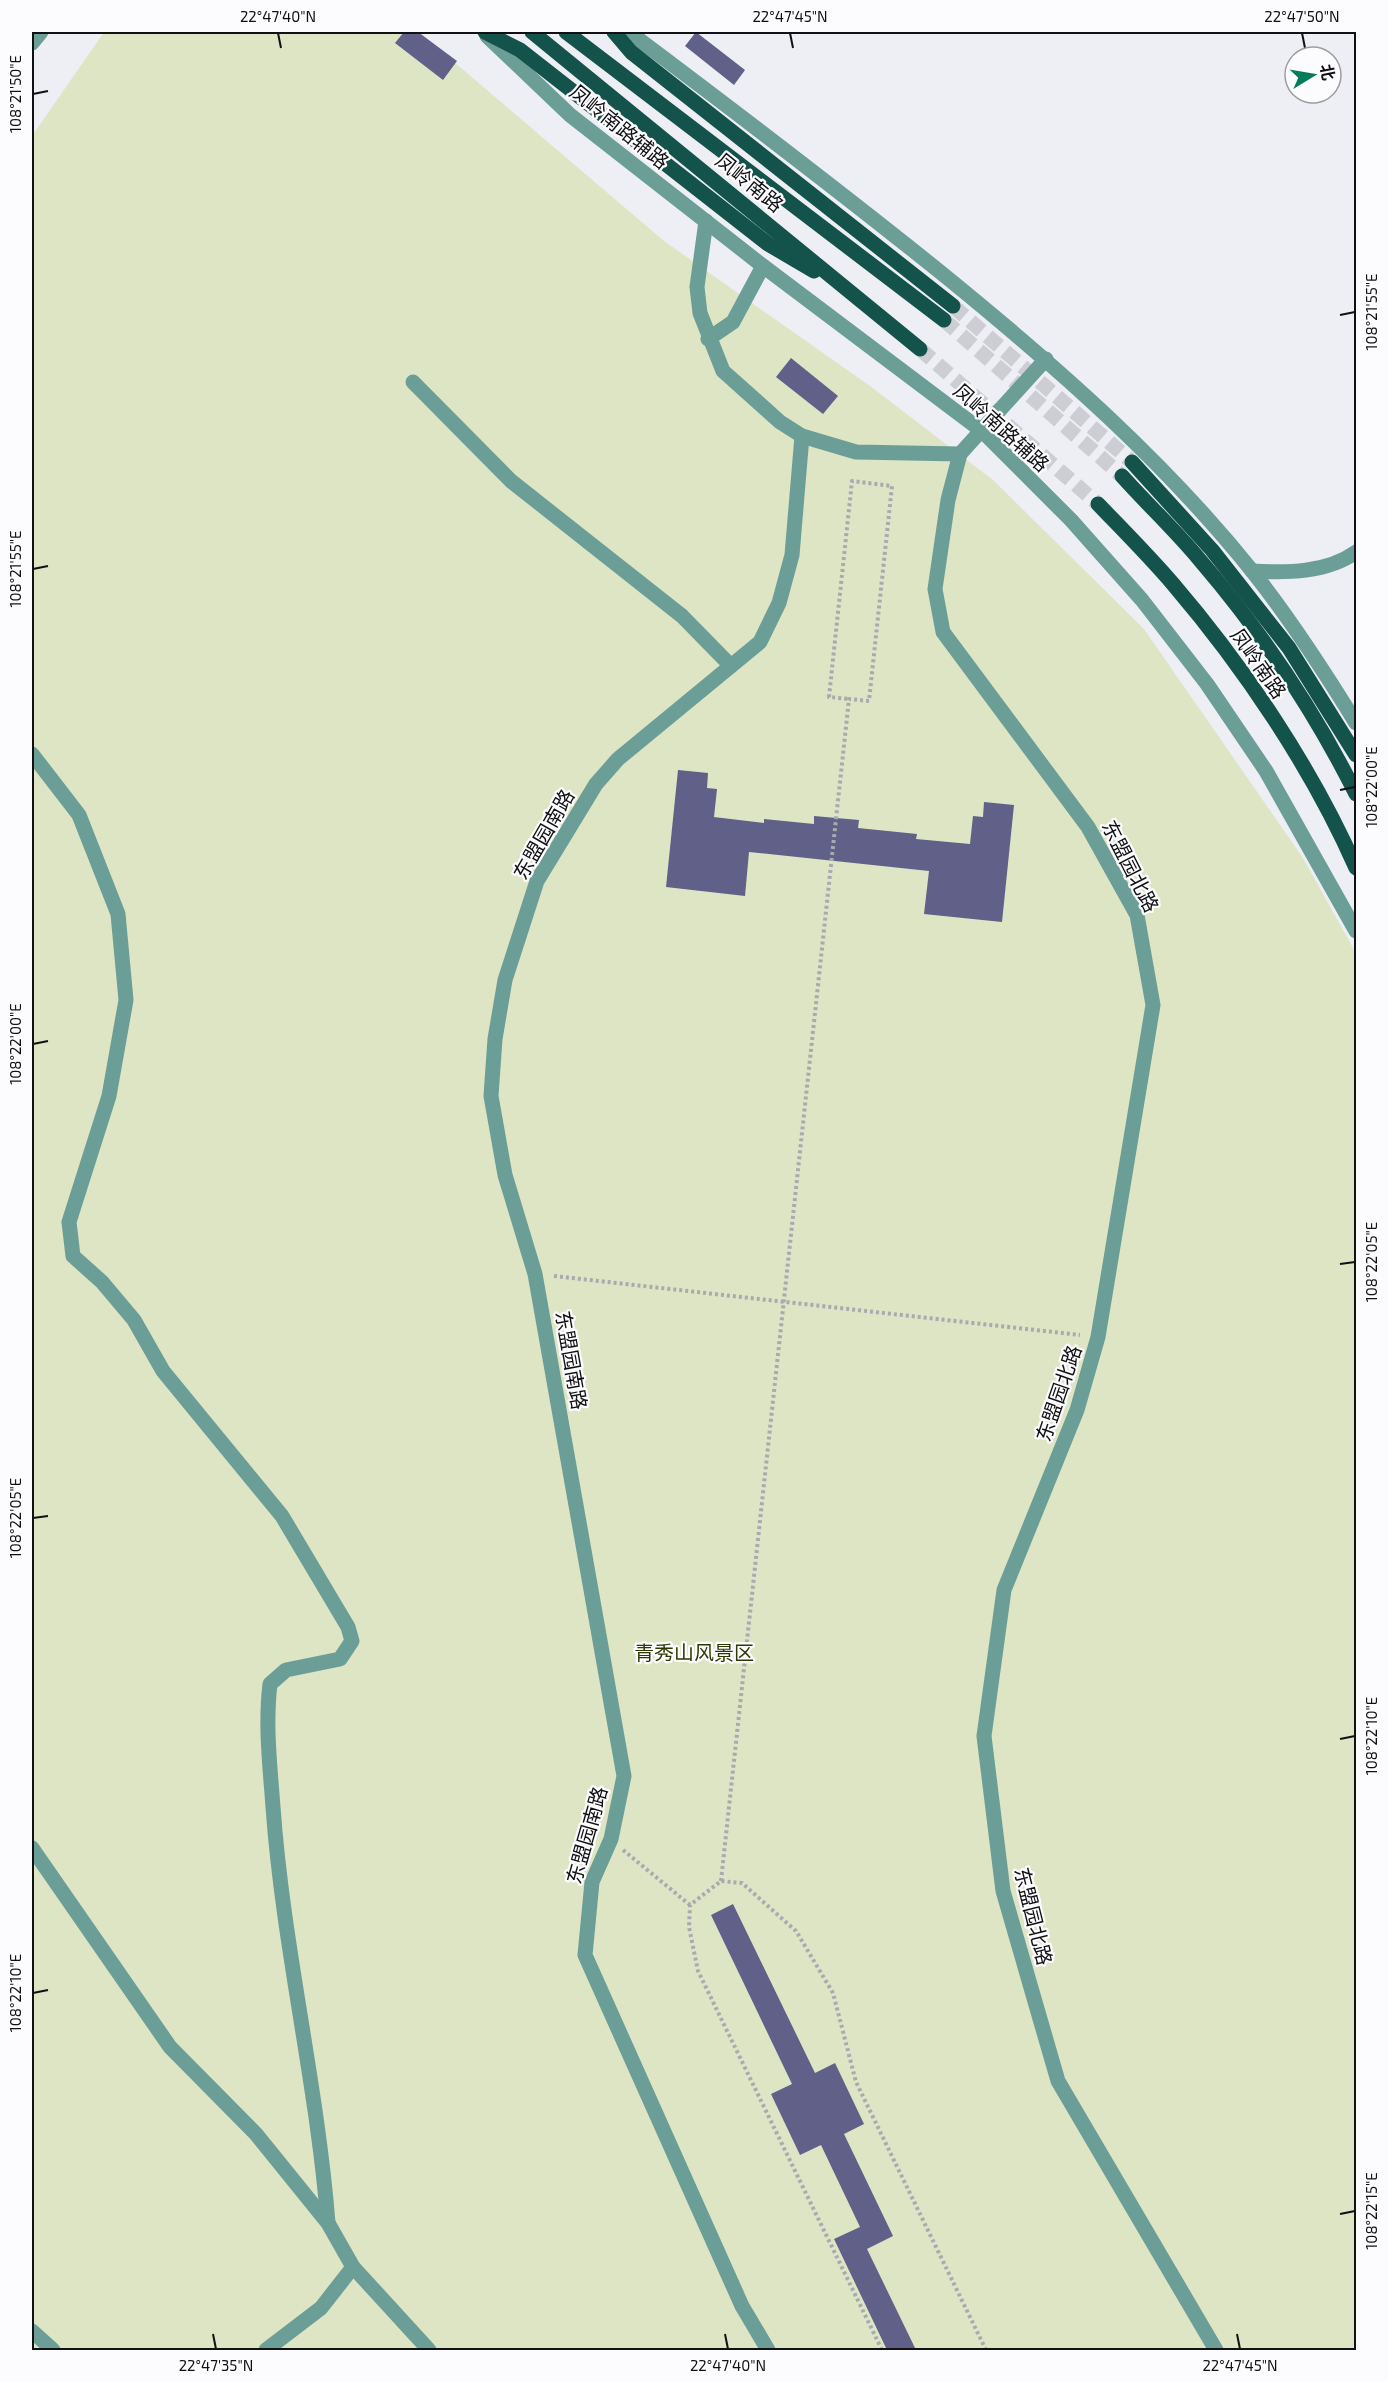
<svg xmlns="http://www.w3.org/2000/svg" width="1388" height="2382" viewBox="0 0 1388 2382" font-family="'Exo 2','Noto Sans SC',sans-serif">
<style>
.green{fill:#dde5c5}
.building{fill:#606088}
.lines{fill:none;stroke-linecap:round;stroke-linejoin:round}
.major-tunnel{stroke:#cdced3;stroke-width:15;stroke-dasharray:15 8;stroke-linecap:butt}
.path{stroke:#a9aaaf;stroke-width:4;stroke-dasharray:3 3;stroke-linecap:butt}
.minor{stroke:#6b9e97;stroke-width:15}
.major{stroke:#14534c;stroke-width:15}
.ticks{fill:none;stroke:#111113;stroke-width:2}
.labels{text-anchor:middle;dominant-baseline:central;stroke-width:4.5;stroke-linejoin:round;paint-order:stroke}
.street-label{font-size:20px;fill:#111113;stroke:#fcfcff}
.park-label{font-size:20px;fill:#2f3801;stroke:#fcfcff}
.neatline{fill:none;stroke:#111113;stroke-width:2}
.ticks-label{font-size:15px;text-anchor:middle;fill:#111113}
</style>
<rect width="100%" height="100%" fill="#eeeff5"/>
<polygon class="green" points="104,32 419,32 664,241 870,386 993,480 1144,629 1303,858 1356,953 1356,2350 32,2350 32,136"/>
<g class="building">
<polygon points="404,32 418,32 457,61 443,80 395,43"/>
<polygon points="696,32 745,70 734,85 685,46"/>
<polygon points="791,358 838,396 823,414 776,377"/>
<polygon points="678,770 708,773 707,788 717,789 714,817 764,823 764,819 814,824 814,816 859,820 858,828 917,834 916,839 970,844 973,816 983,817 984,802 1014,805 1002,922 924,914 929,871 749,852 745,896 666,887"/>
<polygon points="733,1904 815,2073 835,2063 864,2124 844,2134 893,2236 867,2249 916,2350 887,2350 834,2239 860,2227 821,2145 800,2155 771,2094 792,2084 711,1915"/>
</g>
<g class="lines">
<g class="major-tunnel">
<polyline points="953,306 1132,462"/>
<polyline points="944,320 1122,476"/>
<polyline points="920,349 1098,504"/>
</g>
<g class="path">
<polyline points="554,1276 1080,1335"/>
<polyline points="623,1850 690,1905"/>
<polyline points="721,1881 849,699 869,701 892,486 852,481 829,697 849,699"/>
<polyline points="882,2350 698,1971 689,1927 690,1905 721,1881 742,1883 796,1931 833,1993 856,2082 986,2350"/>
</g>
<g class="minor">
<path d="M629 32C737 113 845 195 950 280 1059 369 1165 462 1253 572 1291 620 1324 671 1356 723"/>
<polyline points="487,36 570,115 763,266 982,431 1071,520 1142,600 1207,684 1266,771 1356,931"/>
<polyline points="32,43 41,32"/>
<polyline points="706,221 697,287 700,313 723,371 780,422 802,436 856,452 960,454 1046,359"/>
<polyline points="708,339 733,322 763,266"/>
<polyline points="413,382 511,481 682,616 731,666"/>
<polyline points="960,454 948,500 935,589 943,632 1088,827 1137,915 1153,1005 1098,1337 1077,1410 1004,1590 984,1736 1003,1891 1058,2081 1216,2350"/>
<path d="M1252 571C1286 573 1327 573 1356 552"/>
<path d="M32 754 79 815 118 914 126 1000 109 1096 69 1222 73 1256 102 1282 134 1320 163 1371 282 1516 348 1627 352 1641 340 1659 286 1670 270 1684C265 1725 270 1766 273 1807 283 1947 317 2083 328 2223"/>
<polyline points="32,1848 170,2047 256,2134 328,2223 353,2267 429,2350"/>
<polyline points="32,2331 53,2350"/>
<polyline points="266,2350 321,2308 353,2267"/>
<polyline points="768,2350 742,2306 585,1955 592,1882 611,1839 624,1776 535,1274 505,1175 491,1096 495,1039 505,980 537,881 596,784 618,759 760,642 779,603 792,555 802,436"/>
</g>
<g class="major">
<polyline points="485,32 520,50 768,244 814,271"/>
<polyline points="532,32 920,349"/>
<polyline points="566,32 944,320"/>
<polyline points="614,32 631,52 953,306"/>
<polyline points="1132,462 1212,550 1289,648 1356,755"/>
<path d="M1122 476C1147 504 1175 530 1199 559 1260 630 1314 710 1356 794"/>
<path d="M1098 504C1123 530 1149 556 1173 584 1244 667 1312 768 1356 868"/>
</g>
</g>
<path class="ticks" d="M278 33 281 48M790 33 793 48M1302 33 1305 48M33 94 48 91M1340 315 1355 312M33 569 48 566M1340 790 1355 787M33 1044 48 1041M1340 1264 1355 1262M33 1518 48 1516M1340 1739 1355 1736M33 1993 48 1990M1340 2214 1355 2211M213 2334 216 2349M725 2334 728 2349M1237 2334 1240 2349"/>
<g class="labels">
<g class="street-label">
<text transform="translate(620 126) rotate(39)">凤岭南路辅路</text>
<text transform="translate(750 182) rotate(39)">凤岭南路</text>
<text transform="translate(1002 427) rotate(42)">凤岭南路辅路</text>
<text transform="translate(1259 663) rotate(55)">凤岭南路</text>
<text transform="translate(543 834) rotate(-60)">东盟园南路</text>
<text transform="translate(1131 866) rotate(63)">东盟园北路</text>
<text transform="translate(572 1360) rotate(80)">东盟园南路</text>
<text transform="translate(1058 1393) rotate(-71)">东盟园北路</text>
<text transform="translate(586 1835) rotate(-74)">东盟园南路</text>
<text transform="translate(1034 1916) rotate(76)">东盟园北路</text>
</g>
<g class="park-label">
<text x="694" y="1652">青秀山风景区</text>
</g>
</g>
<rect width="1388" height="2382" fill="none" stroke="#fcfcff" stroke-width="66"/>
<g transform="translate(1313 75) rotate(79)"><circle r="28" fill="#fcfcff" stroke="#9e9ea1" stroke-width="1.5"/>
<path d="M0-4.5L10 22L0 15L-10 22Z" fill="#027d5c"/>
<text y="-9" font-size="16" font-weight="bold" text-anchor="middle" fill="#111113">北</text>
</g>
<rect x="33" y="33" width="1322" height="2316" class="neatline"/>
<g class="ticks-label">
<text x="278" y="22">22°47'40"N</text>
<text x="790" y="22">22°47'45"N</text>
<text x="1302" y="22">22°47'50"N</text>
<text transform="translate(16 94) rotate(-90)" y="5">108°21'50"E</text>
<text transform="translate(1372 312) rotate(-90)" y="5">108°21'55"E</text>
<text transform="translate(16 569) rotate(-90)" y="5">108°21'55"E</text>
<text transform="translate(1372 787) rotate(-90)" y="5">108°22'00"E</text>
<text transform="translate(16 1044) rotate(-90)" y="5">108°22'00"E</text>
<text transform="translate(1372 1262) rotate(-90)" y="5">108°22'05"E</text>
<text transform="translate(16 1518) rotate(-90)" y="5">108°22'05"E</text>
<text transform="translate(1372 1736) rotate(-90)" y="5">108°22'10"E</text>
<text transform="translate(16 1993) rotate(-90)" y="5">108°22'10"E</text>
<text transform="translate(1372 2211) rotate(-90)" y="5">108°22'15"E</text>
<text x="216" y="2371">22°47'35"N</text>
<text x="728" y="2371">22°47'40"N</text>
<text x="1240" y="2371">22°47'45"N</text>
</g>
</svg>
